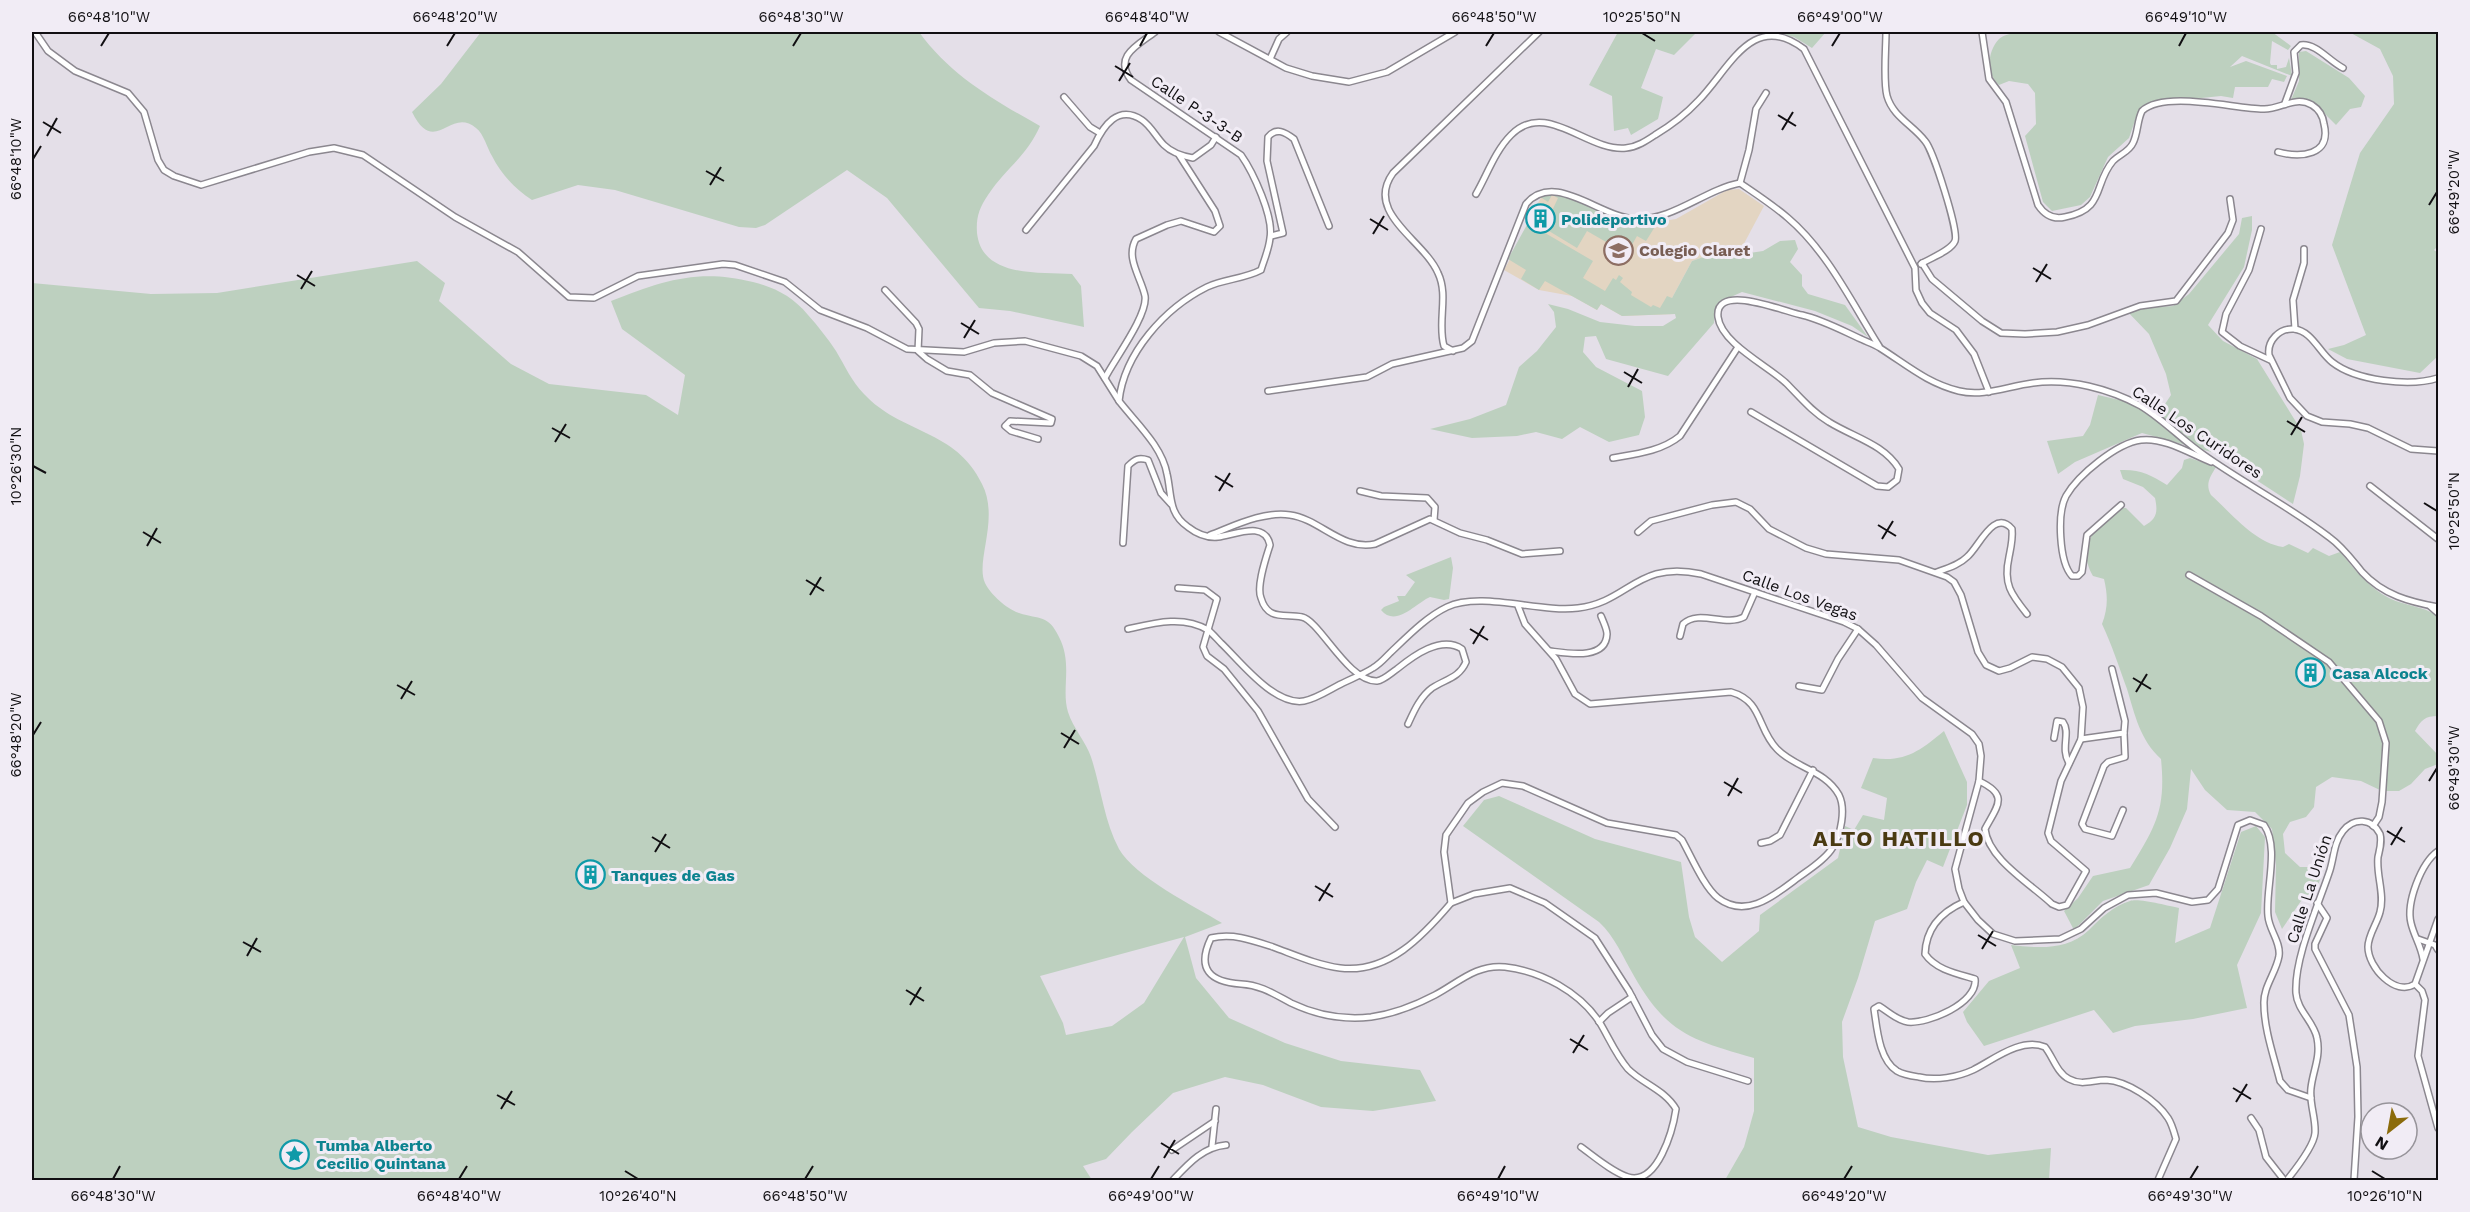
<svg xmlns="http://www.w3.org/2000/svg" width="2470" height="1212" viewBox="0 0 2470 1212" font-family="'Work Sans',sans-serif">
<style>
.education{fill:#e3d5c2}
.green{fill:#bdd0bf;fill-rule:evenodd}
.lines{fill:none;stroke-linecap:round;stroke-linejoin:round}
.street-casing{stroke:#8b878f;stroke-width:8}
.street{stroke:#fff;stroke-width:5}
.ticks{fill:none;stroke:#110f12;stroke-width:2}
.labels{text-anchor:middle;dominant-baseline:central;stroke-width:6;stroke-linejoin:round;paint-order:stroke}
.street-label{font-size:16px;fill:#110f12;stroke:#f1ecf5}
.culture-label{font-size:16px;font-weight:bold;fill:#0d838f;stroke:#f1ecf5;text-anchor:start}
.education-label{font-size:16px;font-weight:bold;fill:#785e54;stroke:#f1ecf5;text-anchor:start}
.district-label{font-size:22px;font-weight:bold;letter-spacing:1.5px;fill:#4a3a12;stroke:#f1ecf5}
.neatline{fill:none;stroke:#110f12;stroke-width:2}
.ticks-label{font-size:15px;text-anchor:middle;fill:#110f12}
</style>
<rect width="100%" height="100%" fill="#e4dfe8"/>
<polygon class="education" points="1739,189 1764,206 1739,253 1729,248 1692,261 1672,298 1675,314 1622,316 1601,304 1597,310 1572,296 1539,290 1504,270 1535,213 1533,211 1541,198 1539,196 1552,190 1612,217 1638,225 1676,219 1727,190"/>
<g class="green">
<path d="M481 32H919C951 76 994 100 1040 126 1027 156 1005 169 988 195 979 208 976 218 977 233 982 278 1039 272 1072 274L1081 286 1084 327 1010 311 979 308 887 198 847 170 765 225 756 228 739 227 615 190 578 185 532 200C515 189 501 174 492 156 487 148 484 134 476 128 450 106 435 158 412 112L441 84Z"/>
<polygon points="1618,32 1697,32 1674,55 1656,49 1641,88 1663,97 1658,119 1631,135 1628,128 1614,131 1612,96 1589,85"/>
<polygon points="1777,32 1826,32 1812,48 1794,37"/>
<path d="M2017 32H2272L2291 46 2288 50 2272 41 2270 63 2271 65H2277V69L2286 67 2289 58 2292 76 2242 56 2230 67 2246 61 2287 76 2284 82 2272 79 2268 87H2235L2233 98 2221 96 2153 103 2138 112 2129 138 2108 157 2090 197 2081 205 2052 211 2043 202 2025 136 2036 124 2035 93 2028 84 2009 81 1999 85C1986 73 1987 52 1999 39 2003 35 2011 34 2017 32Z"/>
<polygon points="2349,32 2438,32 2438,246 2434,250 2438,253 2438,356 2420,373 2347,359 2328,349 2344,345 2366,335 2332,245 2360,153 2394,104 2393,76 2380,49"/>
<polygon points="2306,51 2349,78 2365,96 2361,107 2350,109 2336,125 2311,100 2291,100 2299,81 2299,52"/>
<polygon points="1552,190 1612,217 1633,224 1655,222 1656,225 1646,241 1637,236 1625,257 1619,253 1620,250 1587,231 1577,248 1544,228 1558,198 1552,195 1548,202 1539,196"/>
<polygon points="2252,216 2252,230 2244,267 2208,325 2223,341 2257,359 2301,430 2304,444 2300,476 2293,504 2215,453 2142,433 2075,462 2058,474 2047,441 2083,436 2090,425 2098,395 2128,402 2145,410 2163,407 2171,395 2166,374 2149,334 2125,309 2173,306 2189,294 2239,234 2242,218"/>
<polygon points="1528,223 1593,261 1583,278 1605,291 1613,278 1616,280 1619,275 1623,278 1620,282 1632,292 1631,295 1651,307 1653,305 1660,308 1667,296 1672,298 1692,261 1729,248 1743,254 1763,251 1780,241 1795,240 1798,249 1790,262 1802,275 1802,286 1808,294 1845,305 1868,337 1852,326 1815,311 1742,292 1724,300 1715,311 1714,323 1668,376 1606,359 1596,336 1585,337 1583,352 1596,367 1642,391 1645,417 1639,435 1609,442 1580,427 1562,439 1536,432 1517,436 1472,438 1430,429 1470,419 1506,405 1519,367 1537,351 1556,327 1554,312 1548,304 1568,309 1600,322 1635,326 1663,326 1676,318 1675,314 1622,316 1601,304 1597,310 1545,281 1539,290 1521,279 1526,270 1508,259"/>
<path d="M417 261 445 283 439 301 511 364 549 384 646 395 678 415 685 375 622 329 611 301C662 281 698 268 753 282 776 288 793 297 808 315 818 326 828 339 836 351 845 366 852 382 864 394 901 434 956 429 982 484 1000 519 975 561 985 583 991 595 1007 609 1019 613 1040 620 1048 614 1059 637 1073 664 1061 689 1068 712 1073 728 1086 742 1091 757 1101 787 1104 821 1119 849 1135 877 1194 906 1222 923L1185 937 1196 978 1229 1018 1285 1043 1341 1061 1420 1070 1436 1101 1373 1111 1321 1107 1263 1085 1225 1077 1173 1093 1132 1132 1106 1159 1083 1166 1092 1180H32V283L151 294 217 293ZM1184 937 1144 1003 1112 1026 1066 1035 1063 1023 1040 976Z"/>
<path d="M2190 458 2216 467C2210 477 2205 484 2211 495 2232 514 2255 543 2283 547L2289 544 2308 553 2313 548 2329 556 2340 552C2354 568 2370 589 2389 598 2405 606 2423 606 2438 616V716C2425 716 2421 720 2415 731L2438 755V764L2425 769 2411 784 2399 791H2382L2361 781 2332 777 2316 787 2314 807 2306 817 2290 822 2283 834 2285 853 2300 867H2324L2314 898 2301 901 2282 929 2275 912 2276 865 2272 829 2255 812 2227 810 2205 790 2191 769 2187 809 2170 848 2149 885 2103 901 2074 930 2064 911 2078 898 2093 876 2130 868C2156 826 2166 809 2161 759 2140 740 2135 715 2127 689 2119 667 2112 645 2102 624 2108 608 2108 596 2104 579L2093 576C2075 545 2097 527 2118 507L2126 508 2144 526C2157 519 2158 512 2155 498L2143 487 2123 479 2120 470C2140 469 2151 475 2167 485L2182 468 2184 460Z"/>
<path d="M1451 557 1453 568 1449 599 1444 600 1430 597C1416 603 1396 628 1381 610L1384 607 1399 601 1397 596H1405L1415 582 1406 575Z"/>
<path d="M1944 731 1967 782V805L1943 867 1927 860 1916 882 1907 909 1875 921 1858 978 1842 1022 1843 1057 1858 1127 1891 1137 1988 1155 2051 1148 2049 1180H1725L1744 1147 1754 1111V1058C1692 1040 1667 1034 1634 976 1623 957 1615 937 1599 922L1463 826 1484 800 1499 796 1595 839 1681 862 1689 917 1695 937 1722 962 1759 931 1760 915 1838 858 1845 826 1854 830 1863 815 1884 820 1887 798 1861 788 1873 758C1905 763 1921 750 1944 731Z"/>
<path d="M2256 826 2265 837 2261 913 2237 965 2247 1008 2193 1019 2135 1026 2113 1033 2094 1010 1984 1046 1967 1022 1963 1012 1989 981 2020 968 2011 945C2039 948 2066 951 2089 930 2101 918 2113 906 2130 901 2139 898 2168 906 2179 908L2175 943 2210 928 2241 832Z"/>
</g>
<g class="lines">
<defs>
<g id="street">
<polyline points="35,32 48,51 75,71 128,93 144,112 158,160 164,170 174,176 201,185 309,152 334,148 363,155 455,217 518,252 569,297 594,298 638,276 723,264 735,265 785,282 820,310 867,328 907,349 964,352 994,343 1025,341 1081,356 1097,366 1119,401"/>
<path d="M1155 32C1138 45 1113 56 1131 80L1241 155C1253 172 1274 217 1270 238 1269 249 1264 260 1261 270 1244 279 1224 279 1207 287 1165 308 1124 353 1119 401 1136 423 1162 446 1167 474 1172 496 1168 513 1188 527 1197 534 1207 538 1218 537 1235 535 1265 520 1270 545 1266 558 1256 586 1261 598 1268 622 1286 613 1302 617 1320 621 1348 682 1377 681 1384 680 1391 673 1397 669 1413 656 1441 635 1462 649L1466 662C1459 678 1446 679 1432 688 1420 697 1414 711 1408 724"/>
<polyline points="1219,32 1286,68 1312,76 1349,82 1387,72 1455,32"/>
<path d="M1886 32C1886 48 1883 81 1887 96 1893 117 1913 125 1925 141 1933 150 1959 231 1955 241 1951 251 1930 258 1921 264"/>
<path d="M1982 32 1989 79 2006 102 2038 205C2044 214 2053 220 2065 217 2106 209 2093 184 2113 161 2120 154 2129 152 2133 143 2138 133 2137 121 2142 111 2165 90 2235 109 2263 109 2280 110 2295 95 2312 105 2320 110 2323 116 2324 124 2332 156 2300 158 2278 152"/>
<polyline points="1270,59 1279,39 1287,32"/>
<polyline points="1064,97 1090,127 1100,133"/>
<path d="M2285 103 2296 73 2294 52 2301 45C2316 43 2329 61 2343 68"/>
<polyline points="1740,183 1749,150 1756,109 1766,93"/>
<path d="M1476 194C1487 175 1495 151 1511 135 1546 99 1587 152 1626 148 1637 147 1646 141 1655 135 1670 126 1685 115 1698 101 1729 70 1752 9 1804 49L1915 268 1916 290 1922 303 1930 313 1956 330 1974 354 1989 392"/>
<polyline points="2261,229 2249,270 2226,314 2222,332 2240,346 2270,360"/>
<path d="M1026 230 1094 146C1103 126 1118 104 1142 120 1151 126 1156 137 1164 145 1172 153 1182 156 1193 158L1211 145 1216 137"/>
<path d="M1271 236 1283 233 1267 161 1268 137C1276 127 1285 132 1294 139L1329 226"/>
<polyline points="1922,263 1932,279 1982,321 2001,333 2025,334 2057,332 2088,325 2140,306 2176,301 2228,233 2233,220 2230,199"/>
<polyline points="885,290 916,323 919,329 918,351 927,359 947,371 970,375 992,393 1052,419 1051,423 1010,421 1005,426 1011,431 1038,439"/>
<polyline points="2295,329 2293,300 2304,263 2304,249"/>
<path d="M1453 351 1444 346C1437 322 1449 296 1438 273 1424 240 1364 213 1393 173L1539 32"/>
<path d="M1105 378C1114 360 1148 315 1145 296 1141 277 1125 258 1136 239L1167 225 1181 221 1214 232 1220 226 1215 211 1179 155"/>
<path d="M2438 378C2410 387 2356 381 2332 362 2319 352 2312 331 2294 329 2279 328 2267 341 2269 355L2290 398 2307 416 2322 422 2350 424 2368 428 2411 449 2438 451"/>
<path d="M1268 391 1367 377 1392 364 1463 348 1472 341 1526 204C1555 170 1600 218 1636 219 1674 220 1704 190 1740 183 1756 194 1773 205 1788 218 1827 251 1852 303 1879 346"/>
<path d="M1751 412 1877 486 1888 487 1897 480 1899 469C1884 444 1853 437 1829 422 1812 412 1800 397 1786 383 1768 366 1721 343 1718 317 1714 281 1788 313 1802 315 1823 320 1841 330 1861 339 1867 342 1874 344 1880 348 1907 365 1927 383 1959 391 1984 397 2008 386 2033 383 2069 378 2110 389 2141 406 2164 420 2182 440 2204 455 2245 484 2290 507 2329 537 2343 547 2352 560 2362 572 2383 595 2410 602 2438 607"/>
<path d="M1613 458C1636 454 1662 451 1680 436L1738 347"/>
<polyline points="2370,486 2438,539"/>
<polyline points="1360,491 1381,496 1427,498 1435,507 1434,520"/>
<path d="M2121 505 2087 535 2082 572 2078 576H2072C2059 562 2057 513 2066 496 2078 475 2117 443 2141 440 2164 437 2191 454 2211 462"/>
<path d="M1638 532 1651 521 1712 505 1736 502 1750 509 1769 529 1806 548 1826 554 1899 560 1947 577 1954 582 1961 595 1978 652 1986 665 1999 671 2010 668 2032 657 2047 659 2062 667 2079 688 2083 707 2081 739 2061 781 2048 833 2051 841 2086 871 2067 905 2059 907 2052 904C2031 884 1988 859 1985 829 1998 805 2009 795 1979 781"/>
<path d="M1210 535C1234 526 1263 511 1290 515 1320 519 1342 551 1375 544L1430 519 1460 533 1487 540 1522 554 1560 551"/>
<path d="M1123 543 1128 466C1135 459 1139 457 1148 460L1161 493 1171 504"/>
<path d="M1937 572C1948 568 1959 565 1967 557 1979 547 1994 508 2012 529 2013 539 2011 547 2009 557 2003 584 2011 594 2027 614"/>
<polyline points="2189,575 2261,616 2329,662 2379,721 2386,743 2382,802 2379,817 2373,826"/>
<polyline points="1178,588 1205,590 1217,599 1203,647 1207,656 1224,669 1258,711 1308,799 1335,827"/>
<path d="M1518 606 1525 624 1556 659 1575 694 1590 704 1731 692C1763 701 1757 729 1777 749 1795 768 1825 770 1839 795 1846 809 1841 834 1833 847 1826 859 1810 869 1799 877 1776 894 1747 920 1718 898 1704 887 1691 856 1682 840L1676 835 1607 823 1523 786 1502 783 1483 792 1468 803 1446 835 1444 852 1451 903C1423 936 1388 974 1340 968 1317 965 1295 955 1273 947 1252 940 1233 933 1211 938 1196 969 1210 982 1241 984 1261 985 1274 994 1291 1003 1316 1015 1344 1020 1371 1017 1392 1014 1416 1005 1435 995 1458 983 1476 964 1505 967 1541 971 1580 992 1600 1023 1609 1038 1616 1055 1628 1069 1643 1084 1665 1090 1676 1109 1673 1129 1658 1186 1628 1177 1612 1172 1595 1157 1581 1147"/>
<polyline points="2430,606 2438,613"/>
<path d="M1128 629C1154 623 1183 615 1208 630 1212 633 1217 639 1221 643 1240 661 1274 706 1304 701 1315 699 1326 692 1337 686 1348 680 1362 675 1373 668 1380 664 1385 658 1390 653 1407 637 1426 617 1447 607 1481 591 1540 613 1578 608 1629 602 1637 560 1701 574L1844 622 1858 629 1876 645 1922 698 1972 734 1979 744 1981 756 1979 781 1955 869 1959 889 1964 902 1978 920 1993 934 2015 941 2060 939 2081 929 2104 908 2128 895 2156 893 2192 902 2208 900 2218 889 2238 825 2250 820 2264 825C2280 848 2265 890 2268 916 2269 930 2281 942 2279 956 2276 973 2263 987 2264 1004 2264 1029 2274 1057 2280 1081L2288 1090 2311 1098"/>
<path d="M1680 636 1683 624C1699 609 1725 627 1744 617L1755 592"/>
<path d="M1550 651C1566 653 1606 661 1607 634 1607 629 1603 621 1601 616"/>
<polyline points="1799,686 1822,690 1838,659 1858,629"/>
<path d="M2054 738 2057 721 2063 722C2071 733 2060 748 2069 763"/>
<polyline points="2081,739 2124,733 2125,721 2112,669"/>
<polyline points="2123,810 2112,836 2085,829 2082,824 2104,766 2108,762 2125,757 2124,733"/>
<polyline points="1761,843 1770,841 1780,835 1813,770"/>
<path d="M1964 902C1941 912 1926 928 1925 954 1936 970 1958 974 1975 979 1978 1003 1928 1024 1908 1022 1896 1020 1889 1012 1879 1006L1874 1009C1877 1028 1879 1060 1897 1071 1904 1075 1912 1076 1919 1077 1936 1081 1958 1077 1973 1070 1993 1060 2021 1037 2045 1047 2053 1057 2057 1073 2069 1079 2082 1086 2092 1080 2106 1080 2127 1081 2156 1100 2168 1118 2172 1124 2174 1132 2176 1139L2158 1180"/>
<polyline points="1451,903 1474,894 1510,888 1545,903 1595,938 1629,991 1652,1035 1663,1049 1687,1062 1748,1081"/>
<polyline points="2317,903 2327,918 2315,944 2315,949 2349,1015 2357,1067 2358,1117 2354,1180"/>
<polyline points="2418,939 2435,945 2438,950"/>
<path d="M2423 959C2421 946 2414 936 2411 923 2406 903 2421 863 2438 851"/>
<polyline points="2415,984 2422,991 2425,1000 2418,1056 2438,1128"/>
<polyline points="1599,1022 1608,1013 1632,997"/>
<polyline points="2251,1118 2259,1130 2266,1157 2284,1180"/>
<polyline points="1212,1146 1216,1109"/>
<polyline points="1172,1150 1215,1121"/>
<path d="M1173 1180C1188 1164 1203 1147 1226 1145"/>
<path d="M2287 1180C2295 1170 2314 1146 2315 1133 2316 1118 2309 1103 2311 1088 2313 1070 2321 1057 2317 1038 2314 1022 2297 1010 2296 993 2294 957 2319 904 2330 870 2334 857 2334 842 2343 831 2354 817 2372 818 2380 834 2382 842 2380 848 2378 857 2376 875 2385 894 2380 912 2377 924 2368 935 2368 947 2368 967 2395 997 2415 984L2438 919"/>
</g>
</defs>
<use href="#street" class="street-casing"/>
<use href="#street" class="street"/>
</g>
<path class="ticks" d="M1642 33 1655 41M101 46 109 33M447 46 455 33M793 46 801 33M1140 46 1147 33M1486 46 1494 33M1832 46 1840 33M2179 46 2186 33M1115 66 1133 77M1119 81 1130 63M1778 115 1796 126M43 122 61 133M1782 130 1793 112M47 136 57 118M33 159 41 146M706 171 724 181M710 185 721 167M2429 205 2437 192M1370 219 1388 230M1373 234 1384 216M2033 268 2051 279M297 275 315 286M2036 282 2047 264M301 289 312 271M961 323 979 334M964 338 975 320M1624 372 1642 383M1628 387 1638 369M2287 421 2305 432M552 428 570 438M2291 435 2302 417M555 442 566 424M33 466 46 473M1215 476 1233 487M1219 491 1230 473M2424 503 2437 511M1878 525 1896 536M143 532 161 543M1882 539 1893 521M147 546 157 528M806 580 824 591M810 595 821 577M1470 629 1488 640M1473 644 1484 626M2133 678 2151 689M397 685 415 695M2136 692 2147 674M401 699 412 681M1061 733 1079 744M33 735 41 722M1064 748 1075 730M2429 781 2437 768M1724 782 1742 793M1728 796 1738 778M2387 831 2405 842M652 837 670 848M2391 845 2402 827M655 852 666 834M1315 886 1333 897M1319 901 1330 883M1978 935 1996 946M243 942 261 952M1982 949 1993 931M247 956 257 938M906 990 924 1001M910 1005 921 987M1570 1039 1588 1050M1573 1053 1584 1035M2233 1088 2251 1099M497 1095 515 1105M2236 1102 2247 1084M501 1109 512 1091M1161 1143 1179 1154M1164 1158 1175 1140M625 1171 638 1179M2372 1171 2385 1179M113 1179 120 1166M459 1179 467 1166M805 1179 813 1166M1151 1179 1159 1166M1498 1179 1505 1166M1844 1179 1852 1166M2190 1179 2198 1166"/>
<defs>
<symbol id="building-ring" viewBox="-11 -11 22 22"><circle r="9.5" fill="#f1ecf5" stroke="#0f9aa8" stroke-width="1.5"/><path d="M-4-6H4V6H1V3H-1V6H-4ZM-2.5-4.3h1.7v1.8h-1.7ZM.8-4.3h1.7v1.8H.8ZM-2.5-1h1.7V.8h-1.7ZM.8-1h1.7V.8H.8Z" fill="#0f9aa8"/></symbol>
<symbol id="school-ring" viewBox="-11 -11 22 22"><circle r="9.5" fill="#f1ecf5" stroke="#8d6e63" stroke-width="1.5"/><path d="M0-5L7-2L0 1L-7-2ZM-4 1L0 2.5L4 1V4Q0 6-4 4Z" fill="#8d6e63"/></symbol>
<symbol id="sight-ring" viewBox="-11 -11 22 22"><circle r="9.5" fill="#f1ecf5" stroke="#0f9aa8" stroke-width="1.5"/><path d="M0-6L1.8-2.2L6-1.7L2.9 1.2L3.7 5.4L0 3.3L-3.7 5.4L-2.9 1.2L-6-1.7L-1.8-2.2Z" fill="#0f9aa8"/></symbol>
</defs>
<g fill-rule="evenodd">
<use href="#building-ring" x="1524" y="202" width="33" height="33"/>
<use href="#school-ring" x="1602" y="234" width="33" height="33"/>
<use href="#building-ring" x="2294" y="656" width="33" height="33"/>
<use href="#building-ring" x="574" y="858" width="33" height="33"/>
<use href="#sight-ring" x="278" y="1138" width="33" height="33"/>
</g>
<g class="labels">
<g class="street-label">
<text transform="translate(1197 109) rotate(34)">Calle P-3-3-B</text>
<text transform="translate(2197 432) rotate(34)">Calle Los Curidores</text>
<text transform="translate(1800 595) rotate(20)">Calle Los Vegas</text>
<text transform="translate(2309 889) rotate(-72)">Calle La Unión</text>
</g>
<g class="culture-label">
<text x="1561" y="219">Polideportivo</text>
<text x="2332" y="673">Casa Alcock</text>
<text x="611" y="875">Tanques de Gas</text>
<text x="316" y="1145">Tumba Alberto<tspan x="316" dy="18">Cecilio Quintana</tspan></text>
</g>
<g class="education-label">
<text x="1639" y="250">Colegio Claret</text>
</g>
<g class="district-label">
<text x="1899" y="838">ALTO HATILLO</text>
</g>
</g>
<rect width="2470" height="1212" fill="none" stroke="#f1ecf5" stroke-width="66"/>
<g transform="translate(2389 1131) rotate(211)"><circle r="28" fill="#f1ecf5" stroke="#97949a" stroke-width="1.5"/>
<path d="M0-4.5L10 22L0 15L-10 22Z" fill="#8b6b0b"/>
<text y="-9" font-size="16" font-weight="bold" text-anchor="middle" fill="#110f12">N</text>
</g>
<rect x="33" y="33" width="2404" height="1146" class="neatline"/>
<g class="ticks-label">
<text x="109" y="22">66°48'10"W</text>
<text x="455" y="22">66°48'20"W</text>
<text x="801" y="22">66°48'30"W</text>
<text x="1147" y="22">66°48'40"W</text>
<text x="1494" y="22">66°48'50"W</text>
<text x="1642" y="22">10°25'50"N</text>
<text x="1840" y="22">66°49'00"W</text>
<text x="2186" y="22">66°49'10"W</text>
<text transform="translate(16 159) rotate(-90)" y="5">66°48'10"W</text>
<text transform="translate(2454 192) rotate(-90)" y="5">66°49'20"W</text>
<text transform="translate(16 466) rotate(-90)" y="5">10°26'30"N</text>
<text transform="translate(2454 511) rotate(-90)" y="5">10°25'50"N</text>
<text transform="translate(16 735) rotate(-90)" y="5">66°48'20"W</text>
<text transform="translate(2454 768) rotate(-90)" y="5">66°49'30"W</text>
<text x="113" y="1201">66°48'30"W</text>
<text x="459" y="1201">66°48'40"W</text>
<text x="638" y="1201">10°26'40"N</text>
<text x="805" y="1201">66°48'50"W</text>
<text x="1151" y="1201">66°49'00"W</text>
<text x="1498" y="1201">66°49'10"W</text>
<text x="1844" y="1201">66°49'20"W</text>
<text x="2190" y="1201">66°49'30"W</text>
<text x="2385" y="1201">10°26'10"N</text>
</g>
</svg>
